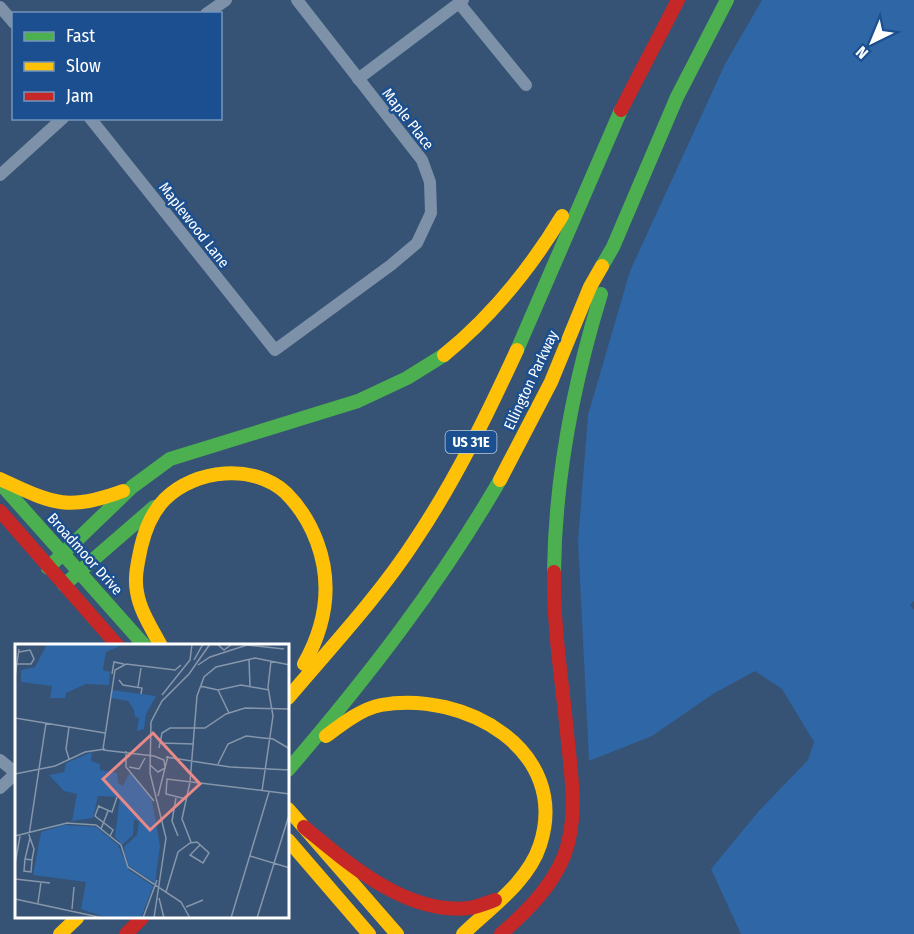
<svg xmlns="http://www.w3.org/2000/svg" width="914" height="934" viewBox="0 0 914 934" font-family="'Fira Sans Condensed',sans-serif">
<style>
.green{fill:#2f66a5}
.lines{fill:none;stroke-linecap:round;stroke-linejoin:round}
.street{stroke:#7d92a8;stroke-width:12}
.fast{stroke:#4caf50;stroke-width:14}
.slow{stroke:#ffc107;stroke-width:14}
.jam{stroke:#c62828;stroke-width:14}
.labels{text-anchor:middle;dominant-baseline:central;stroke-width:5;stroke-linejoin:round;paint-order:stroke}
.shield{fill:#1b4f8f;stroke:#bbcadd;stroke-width:1.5}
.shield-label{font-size:14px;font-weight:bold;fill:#fff}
.street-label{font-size:15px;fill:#fff;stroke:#1b4f8f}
.inset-road{fill:none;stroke:#8697ac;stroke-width:1.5}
.view{fill:#e88989;fill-opacity:0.15;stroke:#e88989;stroke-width:3}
.inset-edge{fill:none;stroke:#fff;stroke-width:3}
</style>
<rect width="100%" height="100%" fill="#365274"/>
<polygon class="green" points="762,0 914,0 914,601 910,605 914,610 914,934 741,934 711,869 758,812 808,760 814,742 782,689 755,671 713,694 652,736 589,761 578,541 588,415 630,271 725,64"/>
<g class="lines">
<g class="street">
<polyline points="459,3 526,85"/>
<polyline points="0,7 14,23"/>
<polyline points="206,14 226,0"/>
<polyline points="358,79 463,0"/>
<polyline points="90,118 275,350 391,265 417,243 431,213 430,182 422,160 297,0"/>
<polyline points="0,175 63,118"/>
<polyline points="0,760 16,773"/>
<polyline points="0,788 16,773"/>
</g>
<g class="fast">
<polyline points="602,266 613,247 677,97 727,0"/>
<polyline points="517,350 621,110"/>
<polyline points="0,483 145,646"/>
<polyline points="48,568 132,487 170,459 358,401 407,378 444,355"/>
<path d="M554 572C555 477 573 385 601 294"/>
<polyline points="64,585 154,507"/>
<path d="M288 770C366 679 440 584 500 480"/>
</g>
<g class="slow">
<path d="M444 355C492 316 530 269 562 216"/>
<path d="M0 479C52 503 66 512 123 491"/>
<polyline points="500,480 551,382 590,287 602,266"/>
<path d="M161 646C152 629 140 611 137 592 134 577 138 562 141 547 145 530 152 512 165 499 195 469 254 463 286 493 301 508 310 523 317 542 333 585 326 625 304 664"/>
<path d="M288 698C332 646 379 596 416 539 456 479 487 415 517 350"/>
<path d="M326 736C342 724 361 709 381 705 464 690 571 750 540 845 528 882 490 908 463 934"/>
<polyline points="288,809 397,934"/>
<polyline points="288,840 369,934"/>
<polyline points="60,934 77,918"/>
</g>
<g class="jam">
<polyline points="621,110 678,0"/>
<polyline points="0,511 118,646"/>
<path d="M304 827C349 864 406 915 469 908 477 907 487 903 495 900"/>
<polyline points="126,934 142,918"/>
<path d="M501 934C526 912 551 888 564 856 579 817 571 774 567 733 562 680 553 626 554 572"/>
</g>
</g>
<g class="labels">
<rect class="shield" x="445.5" y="431" width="51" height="22" rx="4.5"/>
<g class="shield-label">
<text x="471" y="442">US 31E</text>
</g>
<g class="street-label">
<text transform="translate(408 119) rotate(52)">Maple Place</text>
<text transform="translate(194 225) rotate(52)">Maplewood Lane</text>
<text transform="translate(531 380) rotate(-65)">Ellington Parkway</text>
<text transform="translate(85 554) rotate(48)">Broadmoor Drive</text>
</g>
</g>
<g transform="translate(15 644)">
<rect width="274" height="274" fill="#365274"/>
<path d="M32 0H110L91 8 88 26 95 28 94 41 71 40 51 49 50 54H35L37 42 6 38V26L20 23ZM97 46 141 52 131 70 129 85 122 87 124 74 120 73 119 66 113 57 96 54ZM77 108 76 117 85 120V126L102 129 103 139 108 142 115 128 137 157 145 202 140 239 114 222 110 210 109 203 122 191 124 177 119 176 118 191 107 201 100 193 105 153 83 152 78 174 57 177 62 150 49 147 34 131 49 128 51 119ZM49 181 81 183 103 201 114 226 138 242 126 274H92L66 265 71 238 18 231 26 188Z" fill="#2f66a5"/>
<path class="inset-road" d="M202 0 209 6 217 0M234 15 235 43M179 16 188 0M2 20H16L19 15 15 6 4 8M183 21 195 13 232 1 269 5M97 30 99 18 109 20M0 33 4 5M104 36 108 41 127 44 126 50M185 42 203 46 226 41 254 46M123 43 126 24M203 46 214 69M147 51 175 16 177 0M0 74 90 89M54 83 51 105 54 115M145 99 179 100M144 104 147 89 155 84H190L211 70 230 64 275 65M88 105 100 26 111 20 160 26 166 21M88 106 139 112M111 107V123L139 157M151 113 215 123 275 126M203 120 213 100 231 92 258 95 275 105M135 121 143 128 150 124 149 116 139 112M114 123 124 125 130 114M0 130 40 122 70 108 90 105M247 147 258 72 253 43 256 17M143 152 153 112M161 154 157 177 163 192M171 155 151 150 152 135 275 150M84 161 80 172 98 186 95 192M83 162 97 168 102 153M86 185 93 167M14 191 31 79M14 191 19 205 17 216 10 215 15 194M0 192 52 179 81 181 106 201 113 223 166 258 175 274M176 198 167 175 175 138 182 52 189 33 201 23 240 14 275 21M235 212 275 224M10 215 9 227 16 228 17 216M0 220 5 192M0 235 35 239M151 248 163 208 175 199 182 198 194 209 188 219 175 211 185 201M144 254 149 274M0 255 88 274M23 259 26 238M171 263 188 256M57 265 59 243M128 274 142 236M139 274 151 194 135 129 136 78 147 57 174 30 195 0M216 274 254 148M242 274 275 168"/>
<path class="view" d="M138 89 185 140 135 186 88 135Z"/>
<rect width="274" height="274" class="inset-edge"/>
</g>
<rect x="12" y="12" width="210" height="108" fill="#1b4f8f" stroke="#7695bc" stroke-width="1.5"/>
<rect x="24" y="32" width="30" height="9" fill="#4caf50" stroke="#7695bc" stroke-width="1.5"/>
<text x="66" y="42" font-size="18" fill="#ffffff">Fast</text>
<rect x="24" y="62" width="30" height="9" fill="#ffc107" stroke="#7695bc" stroke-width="1.5"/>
<text x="66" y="72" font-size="18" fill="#ffffff">Slow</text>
<rect x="24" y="92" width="30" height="9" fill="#c62828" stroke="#7695bc" stroke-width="1.5"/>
<text x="66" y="102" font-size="18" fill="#ffffff">Jam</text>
<g transform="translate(872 42) rotate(223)" stroke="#1b4f8f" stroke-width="4.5" paint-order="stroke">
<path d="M0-4.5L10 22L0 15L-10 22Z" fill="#ffffff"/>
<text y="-9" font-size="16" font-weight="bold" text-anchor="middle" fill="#ffffff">N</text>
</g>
</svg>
